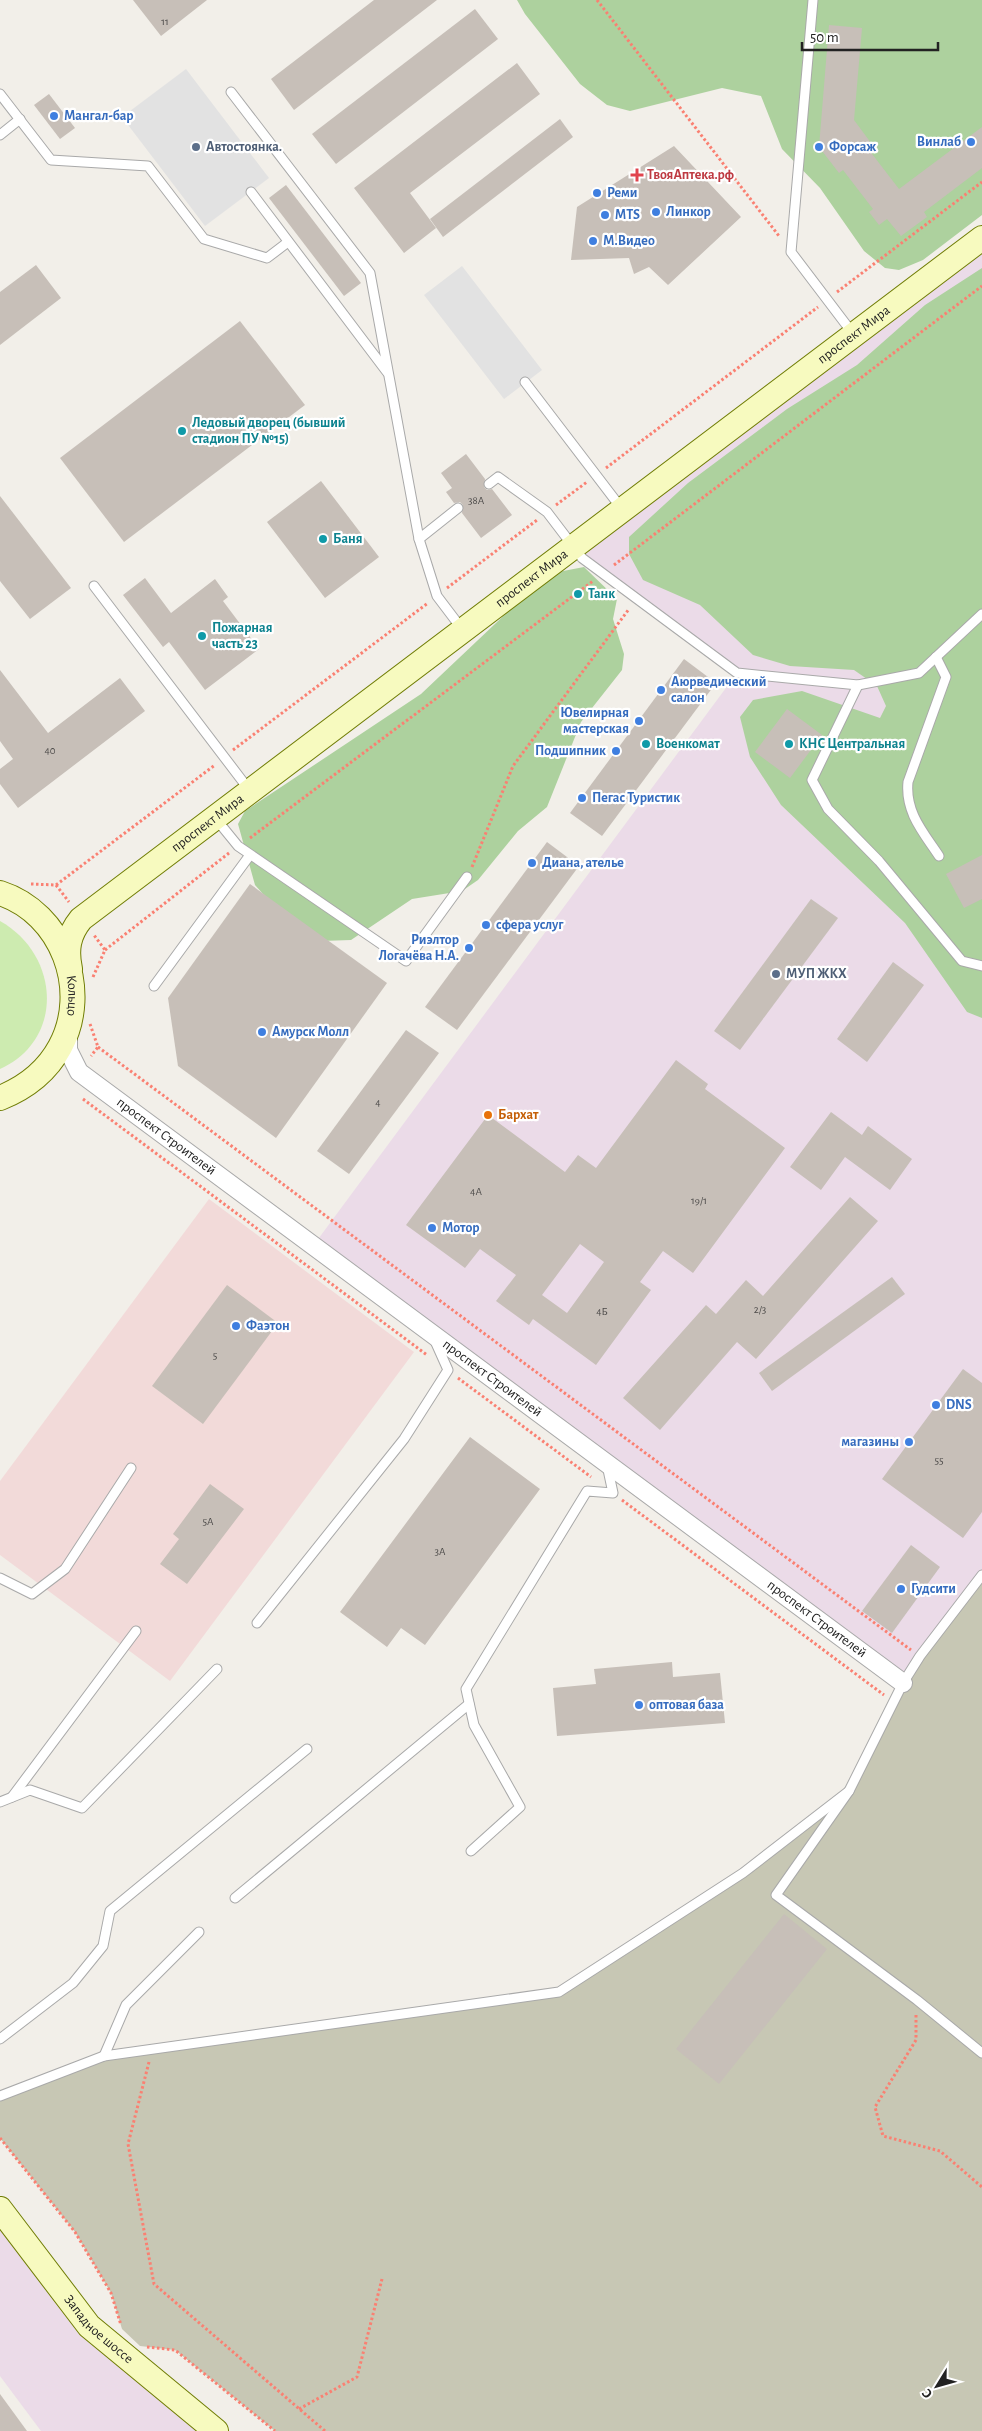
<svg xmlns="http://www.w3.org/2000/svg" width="982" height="2431" viewBox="0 0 982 2431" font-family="'Alegreya Sans',sans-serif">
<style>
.commercial{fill:#f2dad9}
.industrial{fill:#ebdbe8}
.construction{fill:#c7c7b4}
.grass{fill:#cdebb0}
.forest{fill:#add19e}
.parking{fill:#e2e2e2}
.building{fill:#c7bfb8;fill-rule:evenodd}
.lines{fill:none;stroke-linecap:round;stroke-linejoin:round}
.lane-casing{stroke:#a9a9a9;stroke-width:11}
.street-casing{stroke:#a9a9a9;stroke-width:20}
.secondary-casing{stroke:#707d05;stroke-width:26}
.path{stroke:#fa8072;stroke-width:3;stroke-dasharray:2.5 2.5;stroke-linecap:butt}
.lane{stroke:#fff;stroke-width:9}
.street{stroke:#fff;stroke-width:18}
.secondary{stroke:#f7fabf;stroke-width:24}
.shop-dot{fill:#3f7fe0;stroke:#fff;stroke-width:2}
.service-dot{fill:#5c6f8a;stroke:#fff;stroke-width:2}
.health-dot{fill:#e0444e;stroke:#fff;stroke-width:2}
.culture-dot{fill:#0f9aa8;stroke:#fff;stroke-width:2}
.food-dot{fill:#e8710a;stroke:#fff;stroke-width:2}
.labels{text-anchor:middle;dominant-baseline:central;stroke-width:4.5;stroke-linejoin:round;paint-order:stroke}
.number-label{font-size:11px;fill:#4b4948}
.shop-label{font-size:14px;font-weight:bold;fill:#366cbe;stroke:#fff;text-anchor:start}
.service-label{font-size:14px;font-weight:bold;fill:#4e5e75;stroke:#fff;text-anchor:start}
.health-label{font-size:14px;font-weight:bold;fill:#be3a42;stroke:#fff;text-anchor:start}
.street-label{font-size:14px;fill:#222;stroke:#fff}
.culture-label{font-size:14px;font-weight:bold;fill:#0d838f;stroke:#fff;text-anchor:start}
.food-label{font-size:14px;font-weight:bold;fill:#c56008;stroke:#fff;text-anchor:start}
</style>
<rect width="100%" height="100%" fill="#f2efe9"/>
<polygon class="commercial" points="209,1199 414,1352 170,1681 0,1555 0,1481"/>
<g class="industrial">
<polygon points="982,238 982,1575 903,1683 313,1246 737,673 573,547"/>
<polygon points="0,2209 89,2326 216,2431 41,2431 0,2376"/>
</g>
<polygon class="construction" points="982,1575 982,2431 275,2431 175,2350 140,2346 122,2329 111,2293 75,2232 0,2138 0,2096 104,2056 559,1992 743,1873 849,1791 903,1683"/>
<path class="grass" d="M0 921C59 954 66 1039 0 1069Z"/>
<g class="forest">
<polygon points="517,0 982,0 982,215 923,260 899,270 885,268 864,251 820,188 782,149 761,96 722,88 630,111 607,105 580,84 525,14"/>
<polygon points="982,268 982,1018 967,1012 905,923 781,805 750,757 740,717 753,700 802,691 880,718 886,706 877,686 854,670 790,666 753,655 700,605 643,580 629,554 629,537 688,483 787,409 857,365 925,305"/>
<polygon points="584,567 617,599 613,619 624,654 622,670 581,722 547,807 518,831 478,880 462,891 412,899 351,940 321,941 296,931 255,885 238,824 245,811 421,694 532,589 558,572"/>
</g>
<g class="parking">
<polygon points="186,69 269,178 205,226 122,117"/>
<polygon points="462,266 542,370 504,399 424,295"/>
</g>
<g class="building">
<polygon points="133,0 207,0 161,36"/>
<polygon points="374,0 437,0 294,110 271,79"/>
<polygon points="475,9 498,39 336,164 312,134"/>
<polygon points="829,25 862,28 854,120 874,147 869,150 899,189 982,127 982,168 924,212 927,217 901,236 887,219 879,225 869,212 873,209 843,170 839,173 819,147"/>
<polygon points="517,63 540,94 410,193 436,228 404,253 354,188"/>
<polygon points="49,94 75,128 60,139 34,105"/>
<polygon points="560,119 573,137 443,237 430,219"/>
<polygon points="674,146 741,217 668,285 649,267 634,274 629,258 571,260 577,207"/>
<polygon points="286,185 361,283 344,296 269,198"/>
<polygon points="36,265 61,298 0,345 0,292"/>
<polygon points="240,321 305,405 124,542 60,458"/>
<polygon points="466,454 485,479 484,487 487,490 492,489 512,515 481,538 462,513 463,505 460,502 454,503 446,492 452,488 441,473"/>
<polygon points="321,481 379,557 325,598 267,522"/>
<polygon points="0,496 71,588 30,619 0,581"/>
<polygon points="145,578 171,613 215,579 228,597 223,601 259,649 205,690 169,642 163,647 123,595"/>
<polygon points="684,659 716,683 602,836 570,813"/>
<polygon points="0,670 48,733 120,678 145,711 18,808 0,784 0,769 13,759 0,741"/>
<polygon points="787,709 822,735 790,778 755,752"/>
<polygon points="547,842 579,866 457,1030 425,1007"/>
<polygon points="982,855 982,899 964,908 946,874"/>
<polygon points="250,884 387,983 276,1138 178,1066 168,998"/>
<polygon points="811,899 838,918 740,1050 714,1031"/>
<polygon points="893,962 924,985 867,1062 837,1039"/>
<polygon points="406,1030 439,1053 349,1174 317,1151"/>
<path d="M676 1060 708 1084 705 1089 785 1148 693 1273 663 1251 640 1282 651 1290 596 1365 533 1319 529 1325 496 1301 516 1275 480 1249 465 1268 406 1225 488 1115 565 1172 578 1155 596 1168ZM580 1244 604 1262 567 1313 542 1295Z"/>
<polygon points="831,1112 862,1135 868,1126 912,1159 890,1190 845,1157 821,1190 790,1167"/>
<polygon points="850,1197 878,1221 756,1359 737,1342 660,1430 623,1398 706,1305 716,1314 746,1280 763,1296"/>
<polygon points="892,1277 905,1294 772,1391 759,1373"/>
<polygon points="227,1285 278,1323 203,1424 152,1386"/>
<polygon points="963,1369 982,1383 982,1512 963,1538 882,1479"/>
<polygon points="470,1437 540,1489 425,1645 401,1628 387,1647 340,1612"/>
<polygon points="210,1484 244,1509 187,1584 160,1564 179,1539 173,1534"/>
<polygon points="911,1545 940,1567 892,1633 862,1611"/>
<polygon points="672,1662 673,1677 720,1673 725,1723 557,1736 553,1688 596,1684 594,1669"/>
<polygon points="784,1914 827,1949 719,2084 676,2049"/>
<polygon points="0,2394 27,2431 0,2431"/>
</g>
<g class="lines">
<defs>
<g id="lane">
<polyline points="813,0 791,252 854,335"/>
<polyline points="231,92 370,273 419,539 437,596 462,629"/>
<polyline points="0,94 51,160 148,166 204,239 267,258 288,242"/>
<polyline points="0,135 20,119"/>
<polyline points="251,192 387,372"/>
<polyline points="525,382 622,509"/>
<polyline points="489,484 498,477 547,512 582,558 737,673 858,685 919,673 982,614"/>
<polyline points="419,539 458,508"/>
<polyline points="94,586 250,791"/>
<path d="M936 657 946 677 908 782C905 812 923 832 939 856"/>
<polyline points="858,685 812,780 828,809 879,861 962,961 982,966"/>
<polyline points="216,819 238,846 406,961 467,877"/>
<polyline points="154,986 250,855"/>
<polyline points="982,1575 920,1656 903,1683 849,1791 776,1895 917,2000 982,2053"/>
<polyline points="0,1578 32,1594 65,1569 131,1468"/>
<polyline points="257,1623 404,1439 448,1370 435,1341"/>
<polyline points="12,1797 136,1631"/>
<polyline points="0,1802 30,1790 82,1808 217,1669"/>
<polyline points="471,1851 520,1807 474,1725 466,1689 587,1491 613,1493 607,1465"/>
<polyline points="235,1898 469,1704"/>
<polyline points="0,2039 73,1983 103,1946 110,1911 307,1749"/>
<polyline points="104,2056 126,2005 199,1932"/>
<polyline points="0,2096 104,2056 559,1992 743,1873 849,1791"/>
</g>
<g id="street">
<path id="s1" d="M68 1031V1050L79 1072 903 1683"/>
</g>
<g id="secondary">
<path id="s2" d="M0 893C62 913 91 990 60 1047 47 1071 25 1088 0 1098"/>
<path id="s3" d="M70 969C66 950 68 935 81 919L982 238"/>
<path id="s4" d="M0 2209 89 2326 216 2431"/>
</g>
</defs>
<use href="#lane" class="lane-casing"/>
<use href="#street" class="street-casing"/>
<use href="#secondary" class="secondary-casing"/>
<g class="path">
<polyline points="597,0 779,236"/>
<polyline points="837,292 982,182"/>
<polyline points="606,468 818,307"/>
<polyline points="556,505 587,482"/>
<polyline points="614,565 982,286"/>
<polyline points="447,588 537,520"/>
<polyline points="233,750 428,603"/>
<polyline points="250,838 593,581"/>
<polyline points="472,867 513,766 629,609"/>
<polyline points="31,884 56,885 69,902"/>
<polyline points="56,885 215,765"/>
<polyline points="105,950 229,853"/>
<polyline points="93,977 105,950 94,935"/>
<polyline points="90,1024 98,1047 91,1056"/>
<polyline points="98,1047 911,1650"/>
<polyline points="83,1099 427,1355"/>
<polyline points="458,1378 591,1477"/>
<polyline points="622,1500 884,1695"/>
<polyline points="916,2015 916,2040 875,2107 883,2136 940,2151 982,2187"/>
<polyline points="149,2062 128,2144 154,2284 325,2431"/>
<polyline points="0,2138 75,2232 111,2293 121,2325"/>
<polyline points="147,2347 175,2350 275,2431"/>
<polyline points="299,2409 357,2377 382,2279"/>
</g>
<use href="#lane" class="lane"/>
<use href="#street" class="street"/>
<use href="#secondary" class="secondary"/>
</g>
<g class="shop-dot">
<circle cx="54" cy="116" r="5"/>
<circle cx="971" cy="142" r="5"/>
<circle cx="819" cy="147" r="5"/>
<circle cx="597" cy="193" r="5"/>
<circle cx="656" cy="212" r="5"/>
<circle cx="605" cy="215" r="5"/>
<circle cx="593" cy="241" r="5"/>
<circle cx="661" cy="690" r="5"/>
<circle cx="639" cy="721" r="5"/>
<circle cx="616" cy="751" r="5"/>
<circle cx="582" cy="798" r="5"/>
<circle cx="532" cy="863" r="5"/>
<circle cx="486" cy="925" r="5"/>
<circle cx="469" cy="948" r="5"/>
<circle cx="262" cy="1032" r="5"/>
<circle cx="432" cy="1228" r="5"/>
<circle cx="236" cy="1326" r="5"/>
<circle cx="936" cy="1405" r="5"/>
<circle cx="909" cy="1442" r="5"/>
<circle cx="901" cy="1589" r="5"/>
<circle cx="639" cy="1705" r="5"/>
</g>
<g class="service-dot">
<circle cx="196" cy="147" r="5"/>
<circle cx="776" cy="974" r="5"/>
</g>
<path class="health-dot" d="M634.5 167.5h5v5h5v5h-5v5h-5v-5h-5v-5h5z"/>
<g class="culture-dot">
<circle cx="182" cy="431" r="5"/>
<circle cx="323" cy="539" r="5"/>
<circle cx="578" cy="594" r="5"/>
<circle cx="202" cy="636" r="5"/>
<circle cx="646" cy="744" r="5"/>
<circle cx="789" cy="744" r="5"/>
</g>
<circle class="food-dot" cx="488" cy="1115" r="5"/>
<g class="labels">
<g class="number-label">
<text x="165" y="21">11</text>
<text x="476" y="500">38А</text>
<text x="50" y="750">40</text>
<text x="378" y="1102">4</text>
<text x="476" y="1191">4А</text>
<text x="699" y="1200">19/1</text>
<text x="760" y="1309">2/3</text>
<text x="602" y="1311">4Б</text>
<text x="215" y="1355">5</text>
<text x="939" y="1460">55</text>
<text x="208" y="1521">5А</text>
<text x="440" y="1551">3А</text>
</g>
<g class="shop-label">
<text x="64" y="116">Мангал-бар</text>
<text x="961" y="142" text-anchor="end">Винлаб</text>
<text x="829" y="147">Форсаж</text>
<text x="607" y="193">Реми</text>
<text x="666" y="212">Линкор</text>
<text x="615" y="215">MTS</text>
<text x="603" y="241">М.Видео</text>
<text x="671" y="682">Аюрведический<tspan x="671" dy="16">салон</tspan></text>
<text x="629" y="713" text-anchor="end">Ювелирная<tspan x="629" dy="16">мастерская</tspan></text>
<text x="606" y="751" text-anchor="end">Подшипник</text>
<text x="592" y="798">Пегас Туристик</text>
<text x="542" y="863">Диана, ателье</text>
<text x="496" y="925">сфера услуг</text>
<text x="459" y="940" text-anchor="end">Риэлтор<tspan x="459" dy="16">Логачёва Н.А.</tspan></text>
<text x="272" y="1032">Амурск Молл</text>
<text x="442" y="1228">Мотор</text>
<text x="246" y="1326">Фаэтон</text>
<text x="946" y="1405">DNS</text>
<text x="899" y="1442" text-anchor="end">магазины</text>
<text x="911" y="1589">Гудсити</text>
<text x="649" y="1705">оптовая база</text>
</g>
<g class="service-label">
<text x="206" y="147">Автостоянка.</text>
<text x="786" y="974">МУП ЖКХ</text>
</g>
<g class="health-label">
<text x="647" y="175">ТвояАптека.рф</text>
</g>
<g class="street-label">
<text stroke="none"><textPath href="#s3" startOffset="1022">проспект Мира</textPath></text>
<text stroke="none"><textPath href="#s3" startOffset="618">проспект Мира</textPath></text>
<text stroke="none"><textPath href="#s3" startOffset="212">проспект Мира</textPath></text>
<text stroke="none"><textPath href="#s2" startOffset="134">Кольцо</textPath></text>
<text stroke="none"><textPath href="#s1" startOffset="152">проспект Строителей</textPath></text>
<text stroke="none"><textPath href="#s1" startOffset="558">проспект Строителей</textPath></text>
<text stroke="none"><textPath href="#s1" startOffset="962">проспект Строителей</textPath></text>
<text stroke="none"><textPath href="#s4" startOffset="156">Западное шоссе</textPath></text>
</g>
<g class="culture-label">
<text x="192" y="423">Ледовый дворец (бывший<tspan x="192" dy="16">cтадион ПУ №15)</tspan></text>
<text x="333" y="539">Баня</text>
<text x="588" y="594">Танк</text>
<text x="212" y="628">Пожарная<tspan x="212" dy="16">часть 23</tspan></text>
<text x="656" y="744">Военкомат</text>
<text x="799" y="744">КНС Центральная</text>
</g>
<g class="food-label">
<text x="498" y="1115">Бархат</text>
</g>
</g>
<g transform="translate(937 2386) rotate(233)" stroke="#ffffff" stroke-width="4" paint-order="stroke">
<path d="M0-4L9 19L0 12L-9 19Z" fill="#222222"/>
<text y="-8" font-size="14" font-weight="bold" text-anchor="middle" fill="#222222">С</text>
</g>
<path d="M802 42v8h136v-8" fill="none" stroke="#222222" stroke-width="2.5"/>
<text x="810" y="42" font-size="15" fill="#222222" stroke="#ffffff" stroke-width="4" paint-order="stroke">50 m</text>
</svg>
